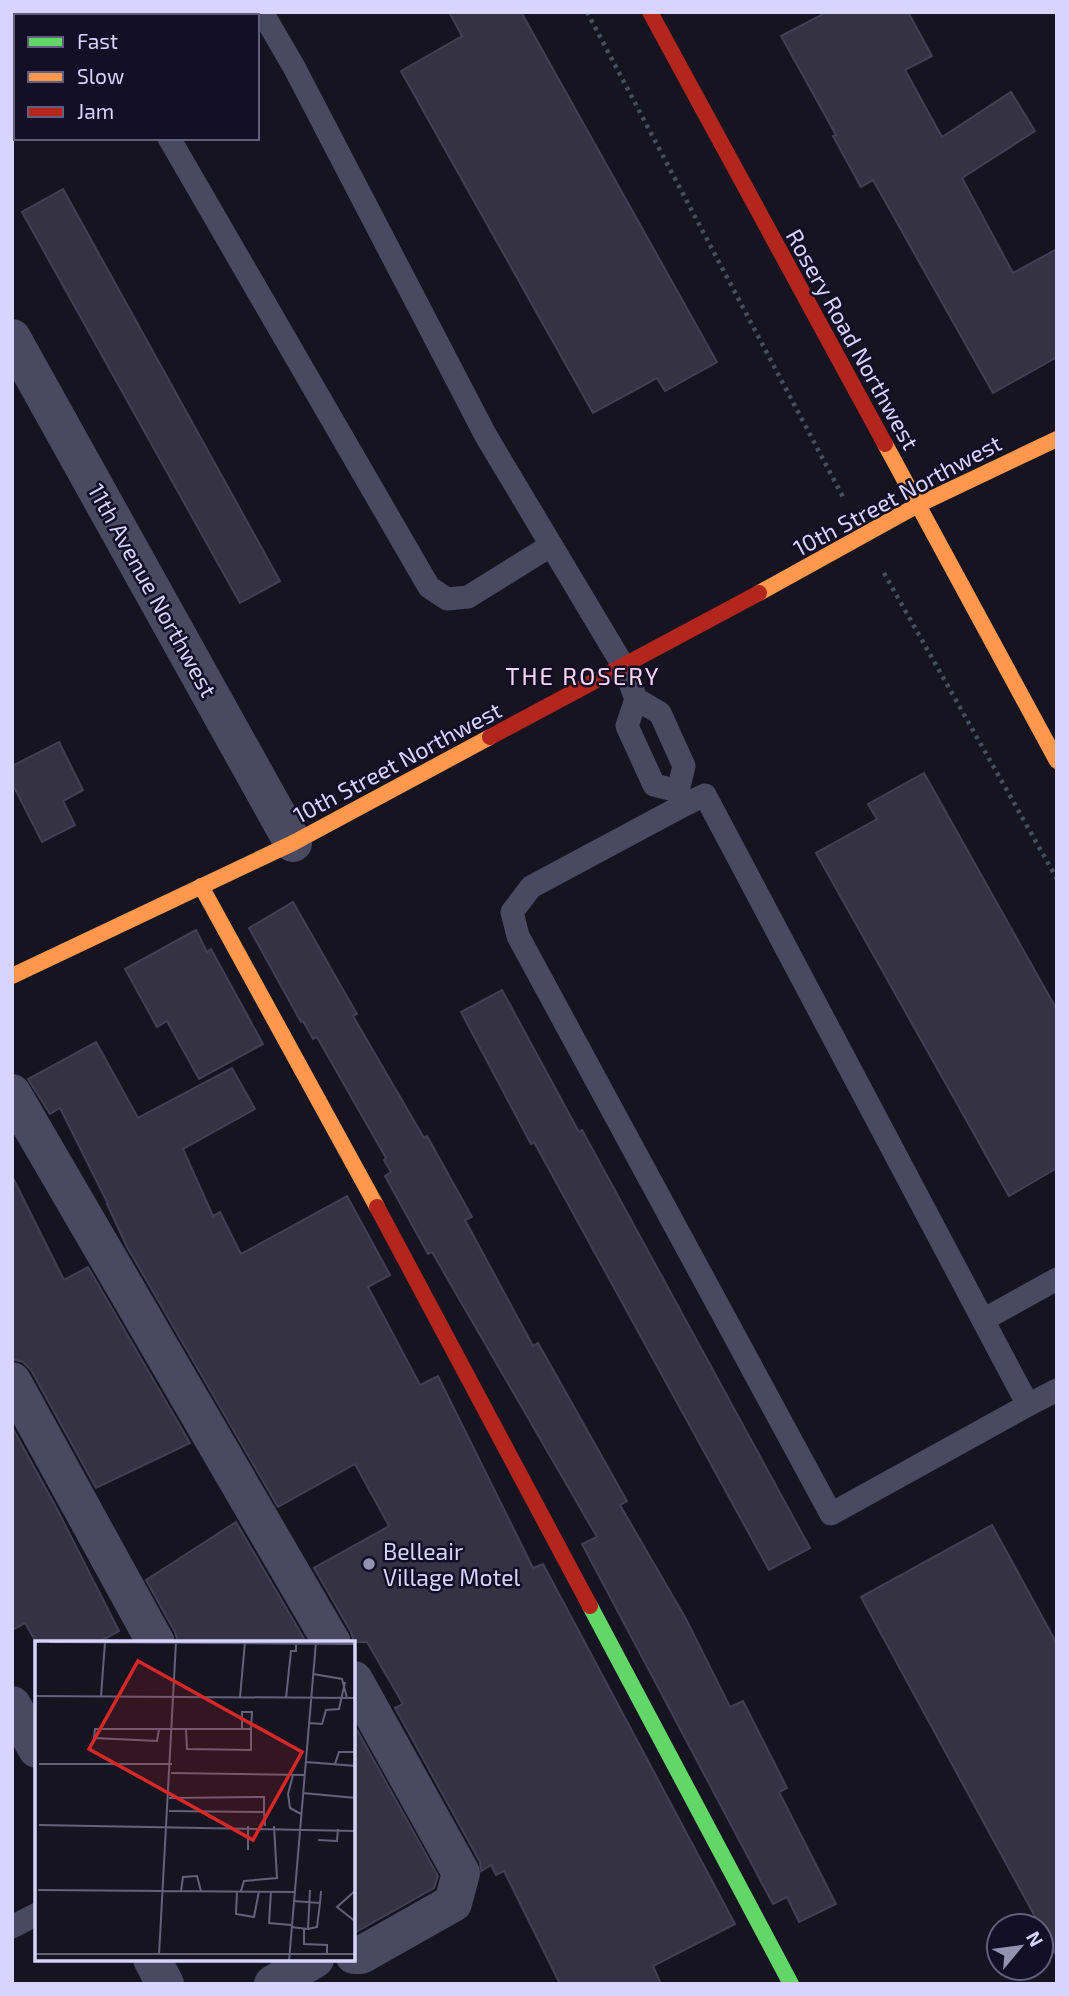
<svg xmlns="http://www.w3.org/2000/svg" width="1069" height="1996" viewBox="0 0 1069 1996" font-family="'Exo 2',sans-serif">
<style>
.building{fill:#343243;stroke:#433f54;stroke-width:2}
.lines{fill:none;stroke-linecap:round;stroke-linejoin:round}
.path{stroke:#44505f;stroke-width:4.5;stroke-dasharray:3.5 5;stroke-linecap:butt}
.lane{stroke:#4a4962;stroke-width:23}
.street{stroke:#4a4962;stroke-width:38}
.fast{stroke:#63d668;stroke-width:16}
.slow{stroke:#ff974d;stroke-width:16}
.jam{stroke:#b3261e;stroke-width:16}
.poi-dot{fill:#9591b1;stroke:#130f26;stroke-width:2.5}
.labels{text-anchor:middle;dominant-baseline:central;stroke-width:5;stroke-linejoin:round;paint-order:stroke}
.street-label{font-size:23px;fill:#d9d4ff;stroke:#130f26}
.poi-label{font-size:23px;fill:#d9d4ff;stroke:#130f26;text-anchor:start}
.neighbourhood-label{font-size:24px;letter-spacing:2px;fill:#ffd6f0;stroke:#130f26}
.inset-road{fill:none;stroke:#64617a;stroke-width:2}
.view{fill:#d62828;fill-opacity:0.15;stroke:#d62828;stroke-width:3.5}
.inset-edge{fill:none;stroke:#d9d4ff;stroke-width:3.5}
</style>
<rect width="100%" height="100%" fill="#161421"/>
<g class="building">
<polygon points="449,12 521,12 717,362 665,391 657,378 593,413 401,71 462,36"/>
<polygon points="827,12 908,12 932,56 905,70 942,137 1011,92 1035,131 962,178 1013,273 1057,249 1057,357 993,393 873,180 861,187 833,136 836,135 781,36"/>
<polygon points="63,189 280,581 240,603 22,212"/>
<polygon points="59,742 83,790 63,801 75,825 42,842 12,783 12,766"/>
<polygon points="924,773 1057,1010 1057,1168 1009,1196 816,853 877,819 868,804"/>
<polygon points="293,902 357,1014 353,1016 424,1138 427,1136 472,1217 465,1220 533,1346 538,1343 627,1501 620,1505 686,1619 730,1707 743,1701 787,1788 779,1792 836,1904 799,1922 787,1897 773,1904 582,1544 597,1537 432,1252 428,1254 385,1176 391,1172 384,1160 386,1158 317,1037 313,1039 303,1021 301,1022 249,928"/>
<polygon points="196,930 207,952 211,949 263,1044 199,1079 167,1021 157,1027 125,969"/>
<polygon points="502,990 579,1132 582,1130 810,1548 769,1570 534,1142 531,1144 461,1012"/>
<polygon points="96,1042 138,1118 232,1068 255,1109 183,1149 213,1216 220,1212 241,1254 347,1196 390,1275 368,1287 420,1385 438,1376 533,1568 543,1564 735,1924 653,1966 661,1984 560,1984 504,1871 496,1875 491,1865 481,1871 480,1862 395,1708 403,1704 367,1642 354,1642 351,1632 314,1568 389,1526 355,1464 278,1507 127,1247 107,1204 108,1204 60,1108 50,1114 28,1079"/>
<polygon points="12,1176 64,1280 88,1267 190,1443 96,1488 31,1370 23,1362 12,1359"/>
<polygon points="12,1427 56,1507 119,1631 99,1642 36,1642 25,1623 12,1630"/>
<polygon points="236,1522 306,1642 178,1642 175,1632 146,1580"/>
<polygon points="992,1525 1057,1644 1057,1957 861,1597"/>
<polygon points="357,1730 438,1876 434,1888 354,1933 354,1731"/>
</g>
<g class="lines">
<g class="path">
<polyline points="587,12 843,497"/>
<polyline points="884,573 1057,879"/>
</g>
<g class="lane">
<polyline points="262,12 294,67 486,436 624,667 636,699 660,713 684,766 678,791 684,805 705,795 1028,1405 831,1514 518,936 512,912 531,887 684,805"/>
<polyline points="120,16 122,12"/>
<polyline points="169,138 429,587 447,599 468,597 550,546"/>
<polyline points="636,699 627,726 654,785 678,791"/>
<polyline points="983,1320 1057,1279"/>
<polyline points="1028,1405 1057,1390"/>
<polyline points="12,1927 37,1914"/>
</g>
<g class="street">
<polyline points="12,338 293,843"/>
<polyline points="12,1093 332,1643"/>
<polyline points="12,1381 156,1643"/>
<polyline points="354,1680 461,1873 453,1903 361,1955 354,1955"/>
<polyline points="12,1705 37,1749"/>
<polyline points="152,1959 165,1984"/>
<polyline points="273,1984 315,1959"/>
</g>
<polyline class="fast" points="590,1606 791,1984"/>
<g class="slow">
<polyline points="885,444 1057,761"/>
<polyline points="759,593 918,505 1057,439"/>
<polyline points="201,886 377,1207"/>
<polyline points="12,976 293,843 490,737"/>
</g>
<g class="jam">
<polyline points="650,12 885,444"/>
<polyline points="490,737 759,593"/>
<polyline points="377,1207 590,1606"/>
</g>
</g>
<circle class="poi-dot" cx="369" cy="1564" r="7"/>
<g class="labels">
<g class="street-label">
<text transform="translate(853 339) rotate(61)">Rosery Road Northwest</text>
<text transform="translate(897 495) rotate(-28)">10th Street Northwest</text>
<text transform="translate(153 590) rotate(61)">11th Avenue Northwest</text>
<text transform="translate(397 762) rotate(-28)">10th Street Northwest</text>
</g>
<g class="poi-label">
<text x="383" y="1551">Belleair<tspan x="383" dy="26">Village Motel</tspan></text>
</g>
<g class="neighbourhood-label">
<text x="583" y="675">THE ROSERY</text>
</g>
</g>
<g transform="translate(35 1641)">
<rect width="320" height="320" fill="#161421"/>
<path class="inset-road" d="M14 1 321 3M278 33 307 38 312 57M0 55 321 57M66 55 70 1M205 56 210 1M251 57 256 10H261V3M274 82 287 83 291 69 304 68 310 41M124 88 122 100 59 97 60 88H216V109L152 108 151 89M207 88V71H217L216 88M271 121 321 125M4 123H137M300 123 304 111H321M136 132 270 134M258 134 253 153 255 167 266 173M268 152 321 157M134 157 229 156V171M134 170 229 171 230 185M4 184 321 190M213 185V209M283 199 302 200 303 188M3 249 259 251M321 249 302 266 321 281M146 250 148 236 162 235 166 250M202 250 201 273 219 276 224 250M206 250 209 240 242 237 239 185M236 250 234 282 256 284M258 260 285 262 286 250M256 286 273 288 275 249M269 288V303L292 304V313M273 288 282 286 285 262M0 313H321M124 314 141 1M254 320 281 1"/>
<path class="view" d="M103 20 267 111 218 199 54 108Z"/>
<rect width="320" height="320" class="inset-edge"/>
</g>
<rect width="1069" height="1996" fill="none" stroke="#d9d4ff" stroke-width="28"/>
<rect x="14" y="14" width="245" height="126" fill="#130f26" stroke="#625e7d" stroke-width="2"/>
<rect x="28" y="37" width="35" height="10" fill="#63d668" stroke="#625e7d" stroke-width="2"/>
<text x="77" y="49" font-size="21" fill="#d9d4ff">Fast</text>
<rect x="28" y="72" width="35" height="10" fill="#ff974d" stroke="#625e7d" stroke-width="2"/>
<text x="77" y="84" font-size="21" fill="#d9d4ff">Slow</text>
<rect x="28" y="107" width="35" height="10" fill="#b3261e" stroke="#625e7d" stroke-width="2"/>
<text x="77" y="119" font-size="21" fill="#d9d4ff">Jam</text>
<g transform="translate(1020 1947) rotate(61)"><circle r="33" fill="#130f26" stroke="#625e7d" stroke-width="2"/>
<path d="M0-5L12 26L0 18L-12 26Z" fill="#9591b1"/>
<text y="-10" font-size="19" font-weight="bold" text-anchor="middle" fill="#d9d4ff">N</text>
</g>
</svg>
